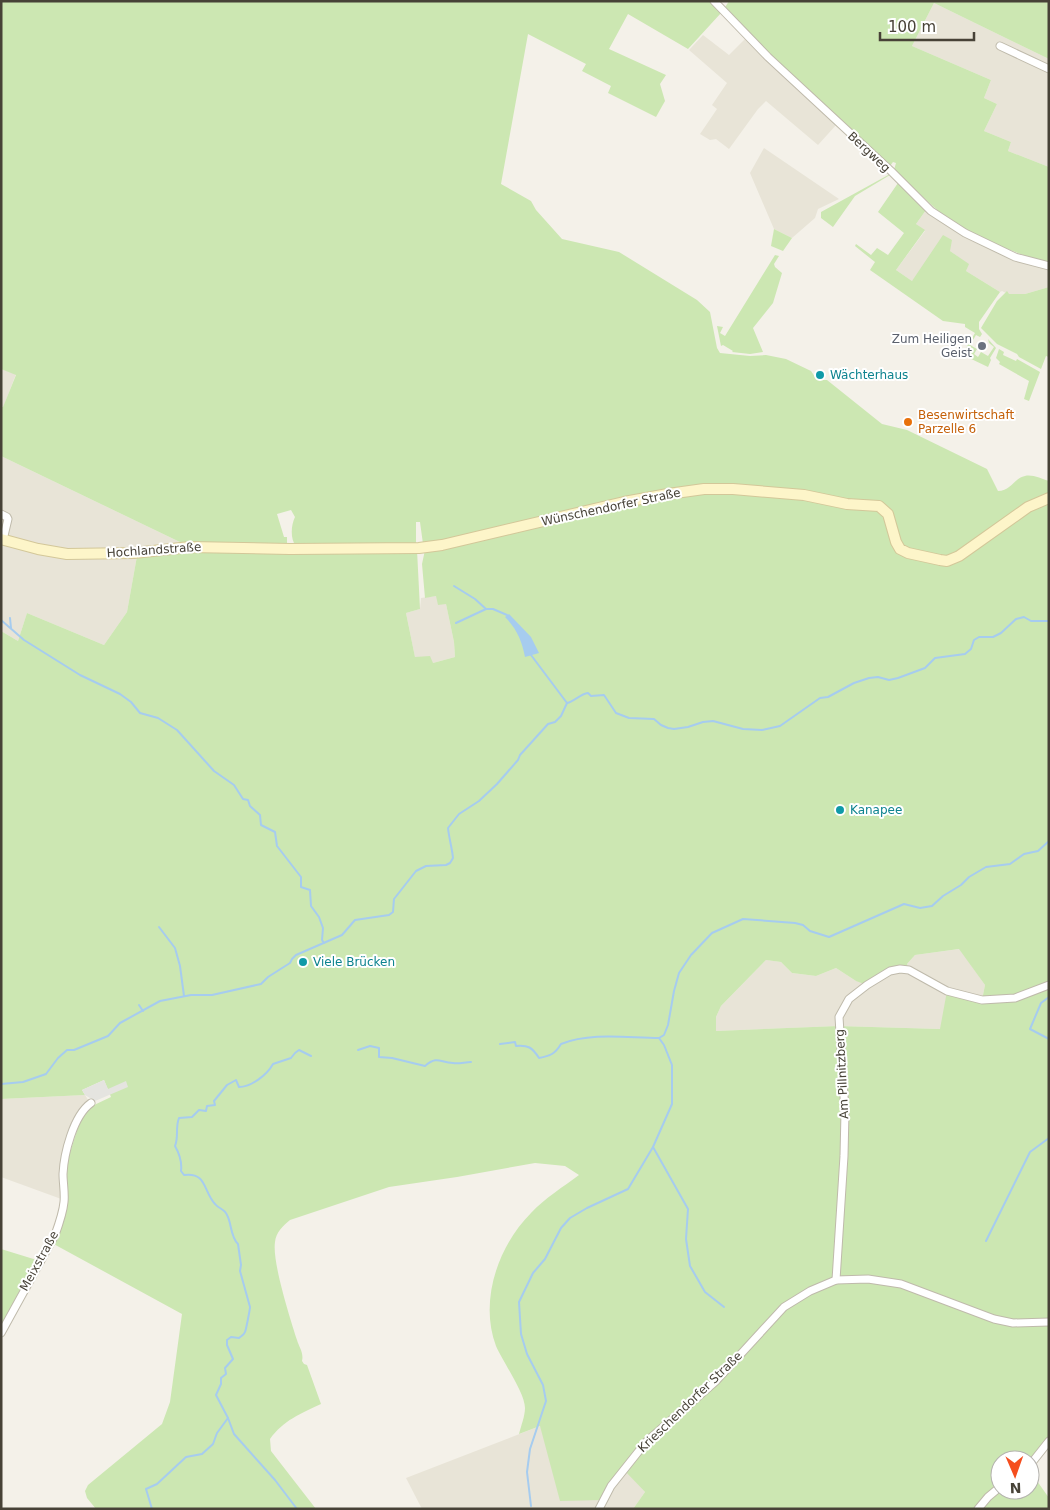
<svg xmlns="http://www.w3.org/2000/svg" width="1050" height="1510" viewBox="0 0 1050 1510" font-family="'DejaVu Sans',sans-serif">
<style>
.residential{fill:#e8e4d7}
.green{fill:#cce7b2;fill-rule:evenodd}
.parking{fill:#e5e4e0}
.water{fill:#a6ccef}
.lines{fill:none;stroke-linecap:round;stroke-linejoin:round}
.stream{stroke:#a6ccef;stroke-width:2}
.street-casing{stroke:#bfbaab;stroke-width:9}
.secondary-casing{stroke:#d3c799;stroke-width:12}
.street{stroke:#fff;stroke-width:7}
.secondary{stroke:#fdf5c9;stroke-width:10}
.worship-dot{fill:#6b7280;stroke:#fff;stroke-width:2}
.culture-dot{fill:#0f9aa8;stroke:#fff;stroke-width:2}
.food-dot{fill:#e8710a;stroke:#fff;stroke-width:2}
.labels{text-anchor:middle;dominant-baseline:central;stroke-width:4;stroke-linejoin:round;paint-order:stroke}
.street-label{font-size:12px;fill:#474237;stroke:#fff}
.worship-label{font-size:12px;fill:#5b616d;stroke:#fff;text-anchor:end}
.culture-label{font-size:12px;fill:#0d838f;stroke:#fff;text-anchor:start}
.food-label{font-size:12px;fill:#c56008;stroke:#fff;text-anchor:start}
</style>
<rect width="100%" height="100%" fill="#f4f1e9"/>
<g class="residential">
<polygon points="934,3 1049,59 1049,167 1008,151 1011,142 984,131 997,104 984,98 991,80 912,46"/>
<polygon points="703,35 729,55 746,38 837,124 818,145 766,101 758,109 729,149 716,139 710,140 700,134 717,109 712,105 727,83 689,50"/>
<polygon points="764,148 839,199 818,209 815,218 792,238 774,229 750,173"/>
<polygon points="926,210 943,222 1049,267 1049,287 1025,294 1008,294 1002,291 1000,292 966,271 968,264 950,251 912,281 896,270 925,231 916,224"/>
<polygon points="1,369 16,374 3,408 1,407"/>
<polygon points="1,456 184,544 137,556 127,612 104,645 27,613 18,641 1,631"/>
<polygon points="436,596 446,604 454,642 455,657 433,663 415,657 406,613 420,609 421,598"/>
<polygon points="960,949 985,985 982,1000 941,1029 838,1026 716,1031 716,1017 721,1006 766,960 781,962 792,973 816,976 836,968 856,981 890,971 909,970 907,964 915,955"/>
<polygon points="85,1095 92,1106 80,1121 66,1165 64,1200 1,1177 1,1099"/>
<polygon points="540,1426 624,1469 645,1492 633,1509 422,1509 406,1478"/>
</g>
<g class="green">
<path d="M1 1H710L721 13 688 49 628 14 609 49 666 75 660 84 665 101 656 117 608 93 611 86 582 71 586 64 528 34 501 184 531 201 536 210 562 239 619 252 697 300 710 312 717 348 720 353 750 356 766 355 786 359 811 371 817 380H827L882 424 907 430 987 469 998 491C1011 491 1014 478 1025 476 1032 474 1042 479 1049 481V496L954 555 943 558 902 546 887 508 732 486 423 544 420 522H416V545L296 546C290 539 291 525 295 517L291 510 277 514 284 537H287V546L184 544 1 456V407H3L16 375 1 369Z"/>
<polygon points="729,1 1049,1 1049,59 934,3 912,46 991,80 984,98 997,104 984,131 1011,142 1008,151 1049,167 1049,262 1042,260 1041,262 982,239 949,221 894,170 896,163 893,162 890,166 795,79 724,9"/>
<polygon points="890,174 926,210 916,224 925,230 896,270 912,281 943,235 952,240 950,251 969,264 966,271 1000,292 979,322 979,329 982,334 980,337 976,335 970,345 977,349 974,354 978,357 981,352 988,356 994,347 989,343 988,339 996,348 990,358 991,360 988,367 965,356 963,353 975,333 965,327 965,324 943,321 870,270 875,262 855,246 856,244 871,255 877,248 888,255 904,233 878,212 898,183 890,175 855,196 833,227 821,218 821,212"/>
<polygon points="774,229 792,238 783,251 771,246"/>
<polygon points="775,255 779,256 774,264 775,267 782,273 773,303 753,328 763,352 750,354 732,352 733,351 723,345 721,346 717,326 723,327 720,333 725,336"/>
<polygon points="1049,287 1049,357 1046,356 1041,369 1019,357 1017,354 997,344 981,328 997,301 1007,291 1009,294 1025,294"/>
<polygon points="999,349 1004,352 1003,355 1016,361 1017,359 1040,372 1029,401 1024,399 1029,381 999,364 1000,362 996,358"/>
<path d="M730 492 874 508 883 513 893 541 944 564 1026 511 1049 500V1441L1030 1460H1000V1490H1030V1471L1049 1498V1509H633L645 1492 624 1470 602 1500 560 1501 540 1426 519 1434C521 1426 525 1416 525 1408 525 1393 503 1362 496 1346 479 1301 498 1246 531 1213 545 1198 563 1187 579 1175L565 1166 535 1163 457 1177 389 1187 290 1220C283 1226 276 1232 275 1242 272 1262 290 1318 297 1340 299 1347 304 1353 302 1361L304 1364 307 1365 321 1404C300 1414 284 1420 270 1439L271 1451 316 1509H96L87 1498 85 1491 88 1485 162 1424 170 1402 182 1314 50 1242 61 1219 66 1165 80 1121 92 1106 111 1097 104 1080 82 1090 85 1095 1 1099V631L18 641 27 613 104 645 127 612 137 556 173 549 417 550 420 609 406 613 415 657 430 656 433 663 455 657 454 642 446 604 438 605 436 596 425 598 422 564 425 550 671 497ZM959 949 985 985 982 1000 947 991 940 1029 838 1026 716 1031V1017L721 1006 766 960 781 962 792 973 816 976 836 968 856 981 867 985 900 969 909 970 907 964 915 955Z"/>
<polygon points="1,1249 40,1261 1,1333"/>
</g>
<polygon class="parking" points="104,1080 108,1089 126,1081 128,1087 95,1101 85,1095 82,1090"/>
<path class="water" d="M509 614 531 637 539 653 525 657C522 641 517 629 505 617Z"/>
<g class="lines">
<g class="stream">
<polyline points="454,586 475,599 486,609 493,609 507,615"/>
<polyline points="10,618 11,628"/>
<polyline points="1,620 24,640 80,675 120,694 131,702 140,713 158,718 177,730 214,771 234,785 243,799 248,800 250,806 260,815 261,825 275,832 277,846 301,877 301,887 310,890 311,906 319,917 323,928 322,940 324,943"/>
<polyline points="456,623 486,609"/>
<polyline points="531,655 567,703"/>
<polyline points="159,927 175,948 180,966 184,996"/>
<polyline points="1049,997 1041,1003 1030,1029 1049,1039"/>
<polyline points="139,1005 143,1011"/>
<path d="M500 1044 515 1042 516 1046C528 1045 532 1047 539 1058 550 1056 555 1054 561 1044 591 1032 628 1038 659 1038L664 1035 668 1025 674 991 679 973 691 955 712 933 743 919 795 923 803 925 810 931 829 937 904 904 920 908 932 906 943 896 961 885 969 877 986 867 1010 864 1024 854 1038 851 1049 841"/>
<path d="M358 1050 370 1046 379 1048V1057L392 1058 425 1066C438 1055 440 1063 453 1063 459 1064 465 1062 471 1062"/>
<path d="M1 1084 23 1082 46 1074 58 1058 67 1050H74L108 1036 120 1023 160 1001 191 995H212L261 984 268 977 290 963 292 959 296 955 342 935 355 920 389 915 393 912 394 899 416 871 426 866 446 865 450 863 453 858C452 848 449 838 448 828L459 814 479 801 497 784 518 760 520 755 548 724 555 722 561 716 567 703C575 701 580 694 588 693L591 696 604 695 616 713 629 718 654 719 661 725 668 728 674 729 688 727 703 722 713 721 743 729 762 730 780 726 820 698 828 697 854 683 869 678 878 677 889 680 898 678 925 668 935 658 965 654 971 649 974 640 979 637H993L1001 633 1016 619 1024 617 1031 621H1049"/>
<polyline points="653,1147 688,1209 686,1239 690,1266 705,1292 724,1307"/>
<polyline points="986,1241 1030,1152 1049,1138"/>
<polyline points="228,1418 234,1434 275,1480 297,1509"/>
<polyline points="531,1506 527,1472 530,1449 546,1401 543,1385 527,1354 521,1334 519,1302 533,1273 545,1259 561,1228 570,1218 587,1208 628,1189 653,1147 672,1104 672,1065 664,1045 659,1038"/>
<path d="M152 1509 146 1489 157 1484 186 1457 202 1454 213 1444 217 1433 228 1418 216 1395 221 1384V1378L226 1374 225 1368 233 1359 227 1345V1340L231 1337 239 1338C241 1336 244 1335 245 1332 246 1330 250 1309 250 1307L240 1271 241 1265 238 1244C230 1236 232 1224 227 1215 225 1209 219 1209 215 1204 203 1191 207 1172 184 1175L181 1171C182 1163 179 1153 175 1146 179 1136 175 1128 179 1118L192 1117 199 1110 206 1111 207 1106 215 1105 214 1101 227 1085 236 1080 239 1087C251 1087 267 1075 273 1064L291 1058 295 1053 299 1050 311 1056"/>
</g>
<defs>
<g id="street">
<polyline points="714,1 768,57 891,171 931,211 965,233 1015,257 1049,266"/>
<polyline points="1000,46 1049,69"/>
<polyline points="1,514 7,517 8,519 3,540"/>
<polyline points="836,1280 844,1156 845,1112 839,1017 849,999 867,985 890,971 900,969 909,970 947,991 982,1000 1015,998 1049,985"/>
<path d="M1 1333 55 1235C59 1224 63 1213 64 1202 65 1193 63 1183 63 1174 64 1154 73 1116 91 1103"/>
<polyline points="1030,1465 1049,1441"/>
<polyline points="599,1509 611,1486 646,1442 716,1381 784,1307 810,1291 836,1280 868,1279 901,1284 994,1319 1013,1323 1049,1322"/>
<polyline points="978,1509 988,1497 1000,1487"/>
</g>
<polyline id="secondary" points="1,539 38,549 67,554 134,553 190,547 290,549 419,548 442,545 624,502 668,494 704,489 733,489 804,495 847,504 879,506 888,514 896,542 900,549 908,553 940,560 947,561 959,556 1028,507 1049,498"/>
</defs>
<use href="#street" class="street-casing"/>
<use href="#secondary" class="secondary-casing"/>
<use href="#street" class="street"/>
<use href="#secondary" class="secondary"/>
</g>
<circle class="worship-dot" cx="982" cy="346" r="5"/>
<g class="culture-dot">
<circle cx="820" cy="375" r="5"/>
<circle cx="840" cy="810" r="5"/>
<circle cx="303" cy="962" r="5"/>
</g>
<circle class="food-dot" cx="908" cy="422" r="5"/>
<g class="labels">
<g class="street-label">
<text transform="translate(869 152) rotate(43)">Bergweg</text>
<text transform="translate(611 507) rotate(-12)">Wünschendorfer Straße</text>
<text transform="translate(154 550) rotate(-4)">Hochlandstraße</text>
<text transform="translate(842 1074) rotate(-93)">Am Pillnitzberg</text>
<text transform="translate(39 1261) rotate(-61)">Meixstraße</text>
<text transform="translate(690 1402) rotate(-44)">Krieschendorfer Straße</text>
</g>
<g class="worship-label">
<text x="972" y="339">Zum Heiligen<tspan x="972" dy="14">Geist</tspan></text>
</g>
<g class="culture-label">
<text x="830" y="375">Wächterhaus</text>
<text x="850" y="810">Kanapee</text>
<text x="313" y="962">Viele Brücken</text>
</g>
<g class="food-label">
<text x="918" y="415">Besenwirtschaft<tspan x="918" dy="14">Parzelle 6</tspan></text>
</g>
</g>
<rect width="1050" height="1510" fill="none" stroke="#474237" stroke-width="5"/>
<g transform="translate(1015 1475) rotate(178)"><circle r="24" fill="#ffffff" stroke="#b5b3af"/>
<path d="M0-4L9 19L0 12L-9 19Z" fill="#f54e1e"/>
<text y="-8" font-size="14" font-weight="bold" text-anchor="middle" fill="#474237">N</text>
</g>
<path d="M880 32v8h94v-8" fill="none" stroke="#474237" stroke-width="2.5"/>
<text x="888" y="32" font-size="15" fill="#474237" stroke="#ffffff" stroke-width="4" paint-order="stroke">100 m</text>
</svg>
